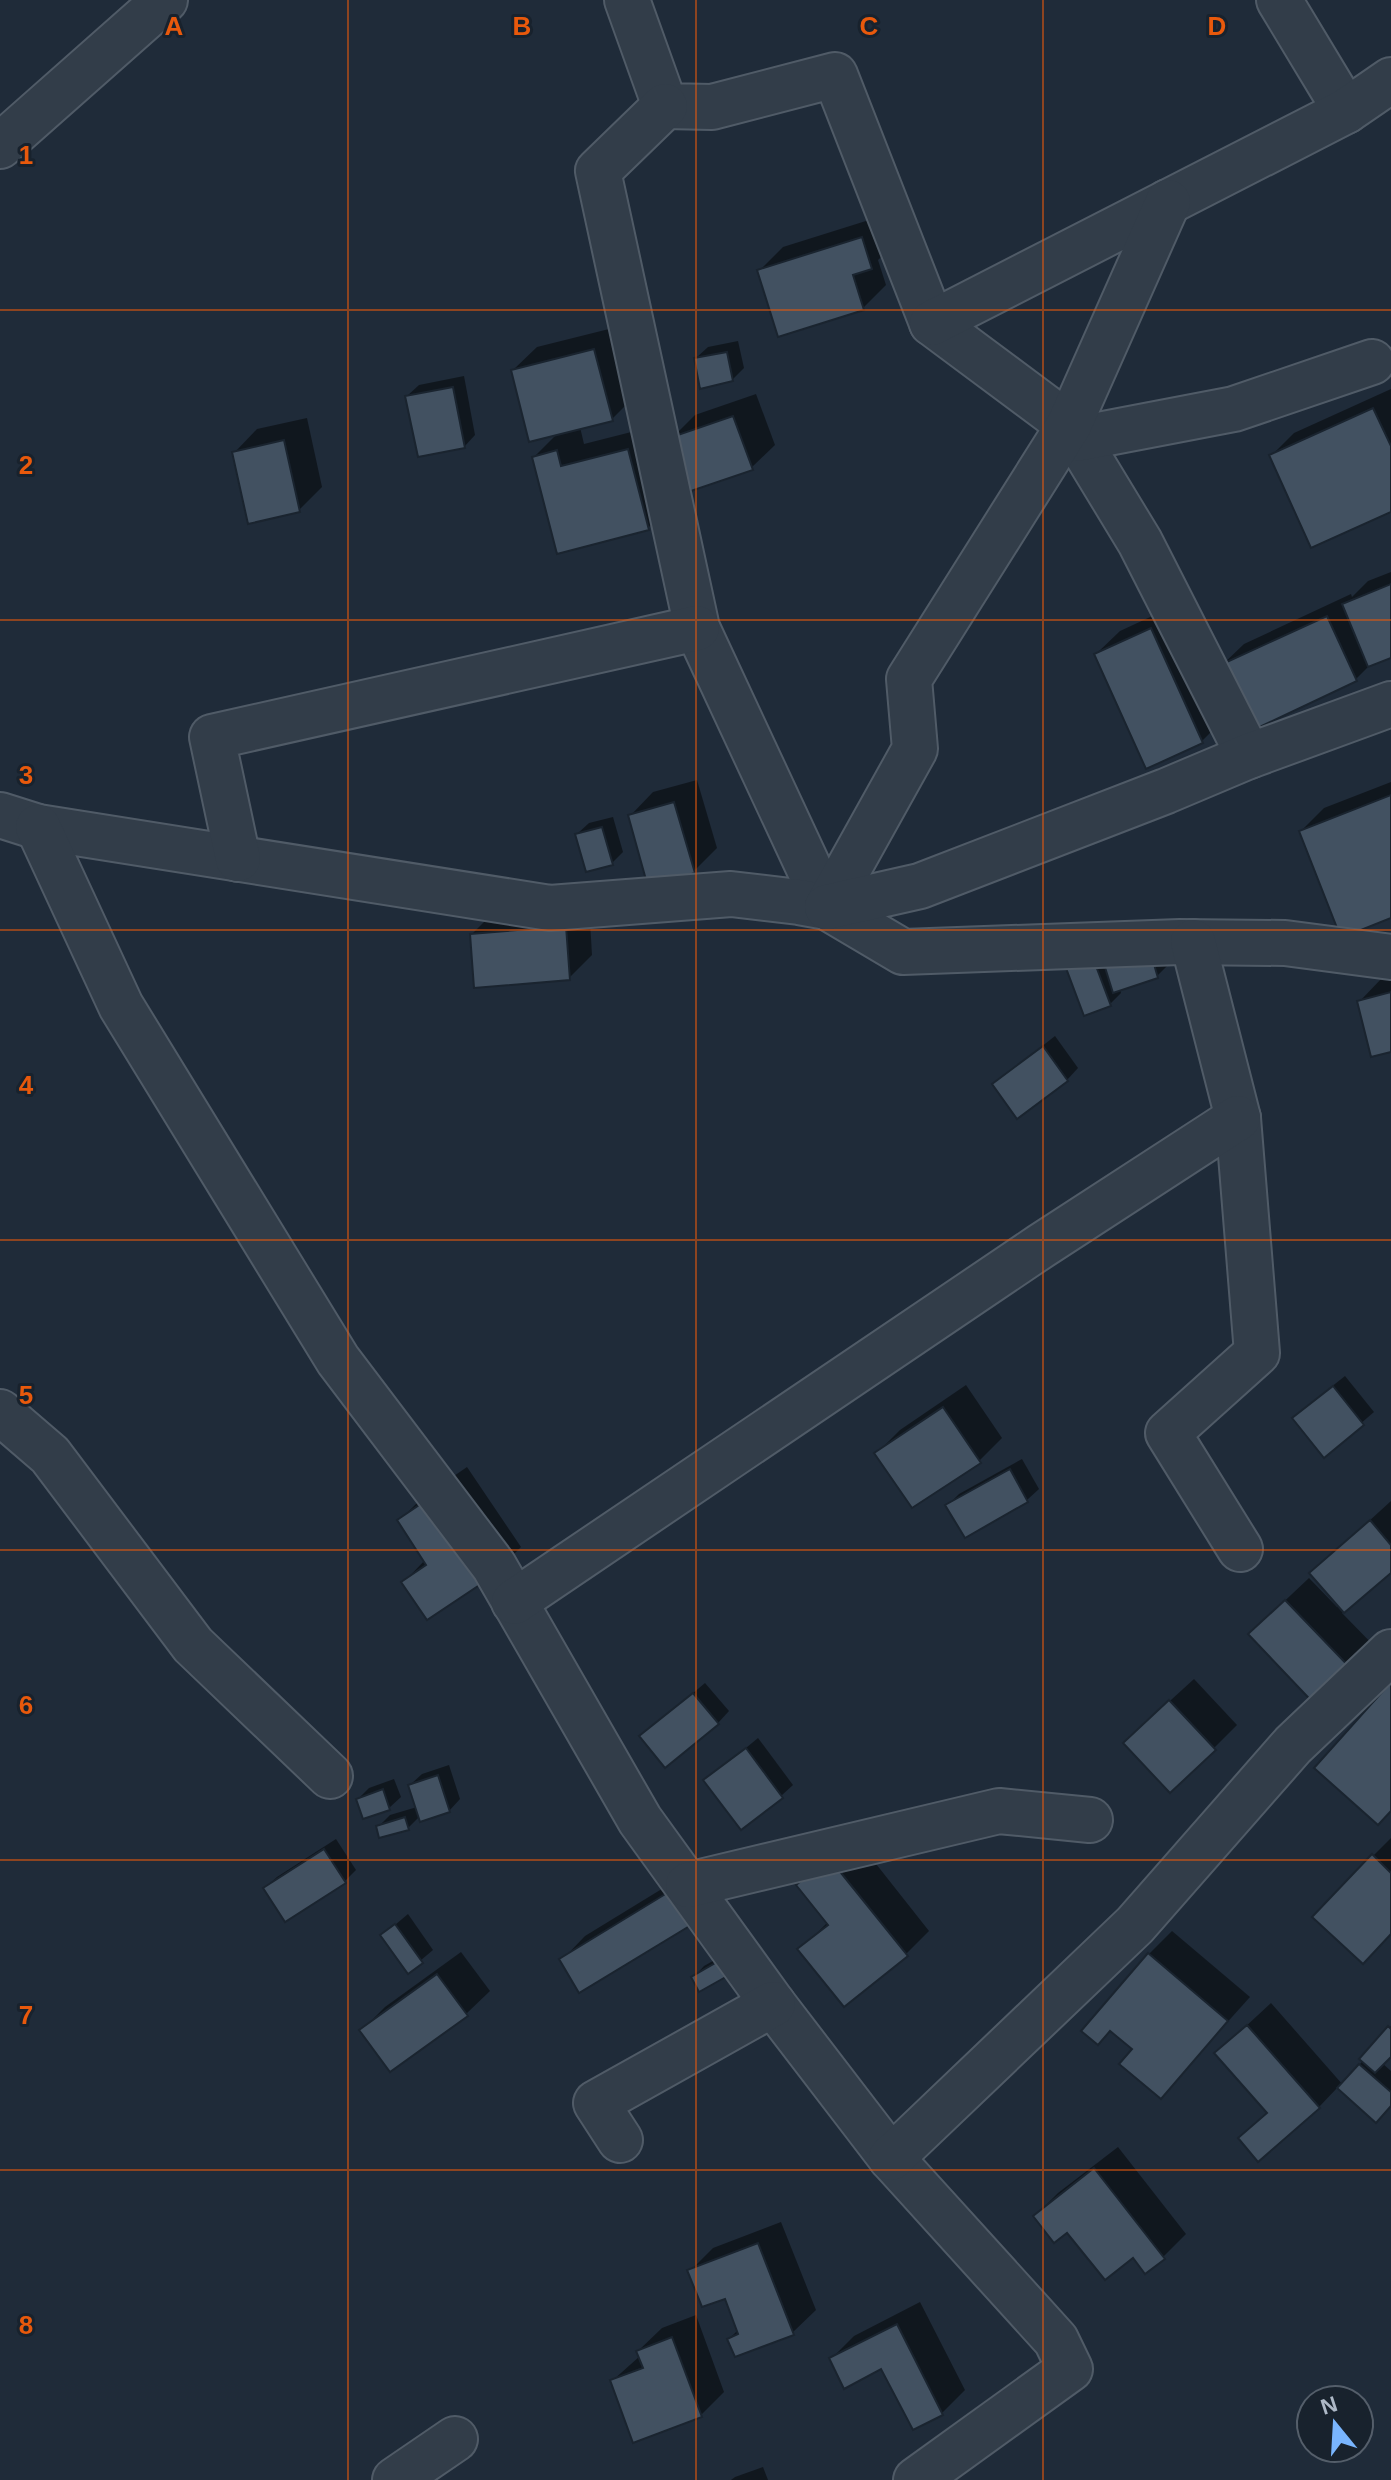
<svg xmlns="http://www.w3.org/2000/svg" width="1391" height="2480" viewBox="0 0 1391 2480" font-family="Helvetica,sans-serif">
<style>
.shadow{fill:#0007}
.building{fill:#425161;stroke:#1a242f;stroke-width:2}
.lines{fill:none;stroke-linecap:round;stroke-linejoin:round}
.minor-casing{stroke:#505b67;stroke-width:48}
.minor{stroke:#323d49;stroke-width:44}
.grid{fill:none;stroke:#e8590c;stroke-width:2;stroke-opacity:0.55}
.grid-label{font-size:26px;text-anchor:middle;font-weight:bold;fill:#e8590c;stroke:#18222d;stroke-width:6;stroke-linejoin:round;paint-order:stroke}
</style>
<rect width="100%" height="100%" fill="#1f2b39"/>
<g class="shadow">
<polygon points="885,215 895,244 878,260 886,285 863,308 760,270 783,247"/>
<polygon points="617,327 635,396 612,419 580,427 584,444 651,427 671,505 647,529 534,457 559,432 513,370 537,347"/>
<polygon points="738,341 744,368 732,380 696,358 708,347"/>
<polygon points="464,376 475,435 464,447 407,396 419,385"/>
<polygon points="1391,389 1391,510 1271,456 1294,433"/>
<polygon points="756,394 775,445 751,468 672,438 695,415"/>
<polygon points="307,418 322,487 299,510 234,453 257,429"/>
<polygon points="1391,572 1391,655 1372,663 1356,679 1220,667 1244,644 1351,594 1352,597 1368,581"/>
<polygon points="1174,606 1225,718 1202,741 1096,654 1120,631"/>
<polygon points="697,780 717,848 694,871 630,816 653,792"/>
<polygon points="1391,782 1391,916 1301,831 1324,808"/>
<polygon points="613,817 623,852 612,863 577,834 589,823"/>
<polygon points="589,904 592,955 569,978 472,934 495,911"/>
<polygon points="1160,937 1168,965 1157,976 1120,988 1121,993 1110,1004 1068,969"/>
<polygon points="1391,976 1391,1050 1359,1002 1382,978"/>
<polygon points="1055,1036 1078,1068 1067,1080 994,1084"/>
<polygon points="1345,1376 1374,1412 1324,1455 1306,1407"/>
<polygon points="966,1385 1002,1438 979,1461 877,1453 900,1430"/>
<polygon points="1022,1459 1039,1489 1027,1500 965,1536 948,1505 959,1494"/>
<polygon points="467,1467 521,1547 498,1570 404,1582 425,1560 399,1521 422,1498"/>
<polygon points="1391,1501 1391,1570 1342,1613 1381,1653 1358,1676 1274,1611 1309,1578 1337,1607 1340,1605 1312,1573"/>
<polygon points="1194,1679 1237,1725 1214,1748 1149,1720"/>
<polygon points="705,1683 729,1711 718,1723 642,1736"/>
<polygon points="758,1738 793,1785 781,1796 706,1781"/>
<polygon points="449,1765 460,1799 449,1811 420,1816 408,1828 378,1827 390,1815 417,1807 410,1785 422,1774"/>
<polygon points="394,1779 401,1797 389,1808 358,1799 369,1788"/>
<polygon points="854,1836 929,1931 906,1954 800,1950 828,1922 798,1885"/>
<polygon points="1391,1838 1391,1933 1373,1856"/>
<polygon points="336,1839 356,1870 345,1881 265,1888 277,1877"/>
<polygon points="714,1857 733,1888 562,1960 585,1936"/>
<polygon points="408,1914 433,1950 408,1971 383,1935"/>
<polygon points="1172,1931 1250,1997 1161,2096 1135,2048 1149,1954"/>
<polygon points="750,1940 757,1952 693,1978 704,1966"/>
<polygon points="461,1952 490,1991 466,2014 362,2030 385,2007"/>
<polygon points="1271,2003 1343,2085 1391,2026 1391,2053 1382,2063 1391,2071 1391,2104 1338,2087 1319,2107 1241,2138 1268,2111 1217,2053"/>
<polygon points="1118,2147 1186,2234 1163,2257 1068,2230 1035,2216 1058,2193"/>
<polygon points="781,2222 816,2310 792,2333 729,2339 739,2329 726,2296 690,2271 713,2248"/>
<polygon points="920,2302 965,2390 942,2413 914,2428 882,2367 831,2359 854,2336"/>
<polygon points="696,2315 724,2392 701,2415 612,2381 640,2356 638,2351 662,2328"/>
<polygon points="763,2467 768,2480 731,2480 735,2477"/>
</g>
<g class="building">
<polygon points="862,237 872,269 853,275 864,310 778,337 757,270"/>
<polygon points="594,349 613,421 529,442 511,370"/>
<polygon points="727,352 733,381 700,389 694,358"/>
<polygon points="453,387 465,448 418,457 405,396"/>
<polygon points="1373,408 1391,446 1391,512 1311,548 1269,455"/>
<polygon points="733,416 753,470 688,492 669,438"/>
<polygon points="284,440 300,512 248,524 232,452"/>
<polygon points="628,449 649,530 557,554 532,457 557,450 561,466"/>
<polygon points="1391,584 1391,658 1368,667 1342,604"/>
<polygon points="1327,616 1357,681 1249,732 1218,666"/>
<polygon points="1151,628 1203,743 1146,769 1094,654"/>
<polygon points="1391,795 1391,918 1341,938 1299,831"/>
<polygon points="674,802 695,873 648,887 628,815"/>
<polygon points="602,827 613,865 586,872 575,834"/>
<polygon points="566,926 570,980 474,988 470,934"/>
<polygon points="1149,947 1158,978 1113,993 1103,961"/>
<polygon points="1093,958 1111,1006 1084,1016 1066,968"/>
<polygon points="1391,992 1391,1052 1371,1057 1357,1001"/>
<polygon points="1043,1046 1068,1081 1017,1119 992,1084"/>
<polygon points="1333,1386 1364,1425 1324,1458 1292,1418"/>
<polygon points="943,1407 981,1463 912,1508 874,1453"/>
<polygon points="1010,1469 1028,1502 965,1538 945,1505"/>
<polygon points="443,1489 499,1572 427,1620 401,1582 426,1565 397,1520"/>
<polygon points="1370,1520 1391,1545 1391,1573 1344,1613 1309,1573"/>
<polygon points="1285,1600 1360,1678 1323,1713 1248,1634"/>
<polygon points="1391,1682 1391,1811 1378,1825 1314,1768"/>
<polygon points="693,1693 719,1724 665,1768 639,1736"/>
<polygon points="1169,1700 1216,1750 1170,1793 1123,1743"/>
<polygon points="746,1748 783,1798 741,1830 703,1780"/>
<polygon points="438,1775 450,1812 420,1822 408,1785"/>
<polygon points="383,1789 390,1810 363,1819 356,1799"/>
<polygon points="405,1817 409,1830 379,1838 376,1826"/>
<polygon points="324,1849 346,1883 285,1922 263,1888"/>
<polygon points="1372,1854 1391,1873 1391,1934 1363,1964 1312,1917"/>
<polygon points="829,1858 908,1956 844,2007 797,1949 828,1925 796,1885"/>
<polygon points="690,1879 711,1913 579,1993 559,1959"/>
<polygon points="395,1924 423,1963 408,1974 380,1935"/>
<polygon points="738,1950 747,1965 699,1992 691,1977"/>
<polygon points="1148,1953 1228,2021 1161,2099 1119,2064 1132,2049 1110,2031 1098,2045 1081,2031"/>
<polygon points="437,1974 468,2016 390,2072 359,2030"/>
<polygon points="1247,2025 1320,2108 1258,2162 1238,2138 1267,2113 1214,2053"/>
<polygon points="1388,2026 1391,2029 1391,2057 1375,2073 1359,2059"/>
<polygon points="1359,2064 1391,2092 1391,2106 1376,2123 1337,2088"/>
<polygon points="1094,2168 1165,2259 1145,2274 1133,2258 1105,2280 1067,2233 1054,2243 1033,2216"/>
<polygon points="758,2243 794,2335 735,2357 727,2339 738,2334 725,2299 702,2307 687,2270"/>
<polygon points="897,2324 943,2415 913,2430 881,2369 844,2389 829,2358"/>
<polygon points="672,2337 702,2417 633,2443 610,2380 643,2368 636,2351"/>
</g>
<g class="lines">
<defs>
<g id="minor">
<polyline points="627,0 665,106 712,107 835,75 932,323 1069,425 1140,542 1249,756"/>
<polyline points="1279,0 1346,111"/>
<polyline points="665,106 598,171 697,628 827,907"/>
<polyline points="0,146 165,0"/>
<polyline points="932,323 1346,111 1391,80"/>
<polyline points="1077,439 1234,409 1372,362"/>
<polyline points="0,815 38,827 550,908 731,894 799,902 827,907 903,952 1180,942 1285,943 1391,957"/>
<polyline points="38,827 121,1006 338,1360 494,1566 640,1820 773,2004 891,2158 1056,2340 1070,2369 916,2480"/>
<polyline points="238,859 212,737 697,628"/>
<polyline points="827,907 915,749 909,679 1069,425 1168,202"/>
<polyline points="827,907 920,886 1166,791 1249,756 1391,704"/>
<polyline points="1193,942 1238,1118 1257,1353 1168,1433 1240,1549"/>
<polyline points="0,1412 50,1455 193,1645 330,1776"/>
<polyline points="514,1602 1041,1246 1238,1118"/>
<polyline points="688,1885 999,1811 1090,1820"/>
<polyline points="620,2140 596,2103 773,2004"/>
<polyline points="891,2158 1135,1925 1293,1745 1391,1652"/>
<polyline points="395,2480 455,2439"/>
</g>
</defs>
<use href="#minor" class="minor-casing"/>
<use href="#minor" class="minor"/>
</g>
<path class="grid" d="M348 0V2480M696 0V2480M1043 0V2480M0 310H1391M0 620H1391M0 930H1391M0 1240H1391M0 1550H1391M0 1860H1391M0 2170H1391"/>
<g class="grid-label">
<text x="174" y="35">A</text>
<text x="522" y="35">B</text>
<text x="869" y="35">C</text>
<text x="1217" y="35">D</text>
<text x="26" y="164">1</text>
<text x="26" y="474">2</text>
<text x="26" y="784">3</text>
<text x="26" y="1094">4</text>
<text x="26" y="1404">5</text>
<text x="26" y="1714">6</text>
<text x="26" y="2024">7</text>
<text x="26" y="2334">8</text>
</g>
<g transform="translate(1335 2424) rotate(342)"><circle r="38" fill="#18222d" stroke="#545e6a" stroke-width="2"/>
<path d="M0-6L14 30L0 20L-14 30Z" fill="#79b5fe"/>
<text y="-12" font-size="22" font-weight="bold" text-anchor="middle" fill="#adb8c6">N</text>
</g>
</svg>
